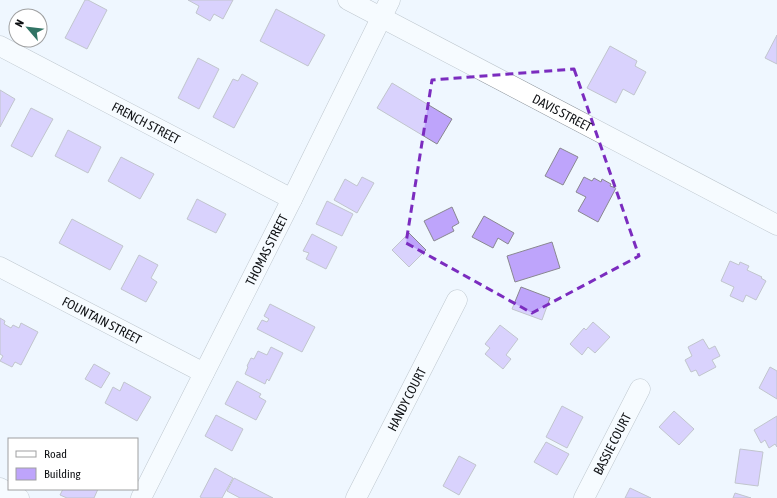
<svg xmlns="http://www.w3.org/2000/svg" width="777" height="498" viewBox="0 0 777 498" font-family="'Asap Condensed',sans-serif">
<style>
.building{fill:#bea4fb;stroke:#898790}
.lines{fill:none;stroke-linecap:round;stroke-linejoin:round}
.minor-casing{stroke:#858c94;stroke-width:21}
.minor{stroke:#fff;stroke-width:20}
.marked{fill:none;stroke:#7b2cbf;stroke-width:3;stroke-dasharray:8 5;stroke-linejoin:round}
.labels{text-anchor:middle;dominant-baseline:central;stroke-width:3;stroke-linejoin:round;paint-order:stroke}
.street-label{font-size:13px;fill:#0f1114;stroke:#fff}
</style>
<rect width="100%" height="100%" fill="#eff7ff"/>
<g class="building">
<polygon points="85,0 88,0 107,10 87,49 65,38"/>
<polygon points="188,0 233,0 223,19 214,14 210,21 196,13 199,6"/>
<polygon points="276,9 325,35 308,66 260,41"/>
<polygon points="777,35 777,64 765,58"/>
<polygon points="610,46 637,61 635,66 646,72 634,95 623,89 616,103 587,88"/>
<polygon points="198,58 219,69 199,109 178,98"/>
<polygon points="242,74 258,83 234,128 213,117 233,79 238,81"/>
<polygon points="392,83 452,119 437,144 377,108"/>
<polygon points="0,90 15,99 0,127"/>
<polygon points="31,108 53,119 32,157 11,146"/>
<polygon points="68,130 101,147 88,173 55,156"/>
<polygon points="560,148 578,157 563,185 545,176"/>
<polygon points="121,157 154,174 140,199 108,181"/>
<polygon points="362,177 374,183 357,213 334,200 345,179 357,186"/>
<polygon points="584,177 592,181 594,178 601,182 602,179 611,184 610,186 616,188 598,222 578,211 586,197 576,192"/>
<polygon points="197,199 226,214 216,233 187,219"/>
<polygon points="327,201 353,214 342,236 316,224"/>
<polygon points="452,207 459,223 452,227 454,231 434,241 424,221"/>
<polygon points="484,216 514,233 508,244 498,238 493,248 472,237"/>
<polygon points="72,219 123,246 110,270 59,243"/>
<polygon points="409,233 426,250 409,267 392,250"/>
<polygon points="312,234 337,247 326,269 306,259 309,253 303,251"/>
<polygon points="552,242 560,268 515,282 507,256"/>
<polygon points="139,255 158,265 151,278 157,282 146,302 121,289"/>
<polygon points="730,261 739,265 740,262 749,266 747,270 762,277 761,278 766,281 756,300 746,295 743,302 730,296 734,287 721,281"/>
<polygon points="521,287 550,298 542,320 512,309"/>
<polygon points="270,304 315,327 302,352 257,329 262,320 267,322 269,319 264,316"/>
<polygon points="0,318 5,321 4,324 11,328 13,325 19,328 21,323 38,332 21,365 15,362 12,367 0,361 3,356 0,354"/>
<polygon points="593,322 610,337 595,353 588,347 582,355 570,344 584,328 586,330"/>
<polygon points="500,325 518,339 506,355 511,359 503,369 485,354 490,348 485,344"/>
<polygon points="703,339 709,349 715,346 720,356 712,360 716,367 699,376 696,370 691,372 685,360 692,356 688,347"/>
<polygon points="271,347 283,353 269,381 267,379 265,384 245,374 248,367 247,366 251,358 254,359 258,351 267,355"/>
<polygon points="94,364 110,373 101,388 85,379"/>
<polygon points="770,367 777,371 777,399 759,388"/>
<polygon points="237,381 261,394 259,397 266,401 256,420 225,404"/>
<polygon points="124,382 151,397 137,421 105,403 113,387 120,391"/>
<polygon points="562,406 583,417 567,448 546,437"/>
<polygon points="674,411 694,429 679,445 659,427"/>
<polygon points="216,415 243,429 232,451 205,436"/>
<polygon points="777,416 777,447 775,444 769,448 765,440 761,443 754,430"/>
<polygon points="546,442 569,454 557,475 534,462"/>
<polygon points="740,449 763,452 758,486 735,483"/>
<polygon points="459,456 476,465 459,495 443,486"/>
<polygon points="215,468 233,478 222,498 202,498 200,497"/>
<polygon points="234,478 273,498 240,498 227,491"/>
<polygon points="630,488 651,498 625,498"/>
<polygon points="63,489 98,489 94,498 67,498 60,495"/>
<polygon points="735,493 751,498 733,498"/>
</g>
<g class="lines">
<defs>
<g id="minor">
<path id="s1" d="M348 0 777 225"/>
<path id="s2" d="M0 46 292 199"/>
<path id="s3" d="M0 267 204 373"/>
<polyline points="0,488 19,498"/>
<path id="s4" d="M141 498 292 199 390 0"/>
<path id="s5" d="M356 498 457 300"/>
<path id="s6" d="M584 498 640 389"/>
</g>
</defs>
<use href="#minor" class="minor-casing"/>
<use href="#minor" class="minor"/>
</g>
<path d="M0 0H777V498H0ZM574 69 639 256 532 313 406 243 432 80Z" fill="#eff7ff" fill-opacity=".55" fill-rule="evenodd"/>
<path class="marked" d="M574 69 639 256 532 313 406 243 432 80Z"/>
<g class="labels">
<g class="street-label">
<text stroke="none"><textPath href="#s1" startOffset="242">DAVIS STREET</textPath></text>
<text stroke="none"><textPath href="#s2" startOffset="165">FRENCH STREET</textPath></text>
<text stroke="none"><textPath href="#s4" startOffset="278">THOMAS STREET</textPath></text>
<text stroke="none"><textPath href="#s3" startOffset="115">FOUNTAIN STREET</textPath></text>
<text stroke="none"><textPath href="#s5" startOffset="111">HANDY COURT</textPath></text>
<text stroke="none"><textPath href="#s6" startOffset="61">BASSIE COURT</textPath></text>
</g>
</g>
<rect x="8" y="438" width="130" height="52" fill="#ffffff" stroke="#9fa0a1"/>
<rect x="16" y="451" width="20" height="6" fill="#ffffff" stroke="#9fa0a1"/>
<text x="44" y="458" font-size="12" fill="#0f1114">Road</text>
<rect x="16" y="468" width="20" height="12" fill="#bea4fb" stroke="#9fa0a1"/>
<text x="44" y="478" font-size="12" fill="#0f1114">Building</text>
<g transform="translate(28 28) rotate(298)"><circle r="19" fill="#ffffff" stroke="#9fa0a1"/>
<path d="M0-3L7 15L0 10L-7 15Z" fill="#317465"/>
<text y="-6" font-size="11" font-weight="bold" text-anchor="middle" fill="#0f1114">N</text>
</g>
</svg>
